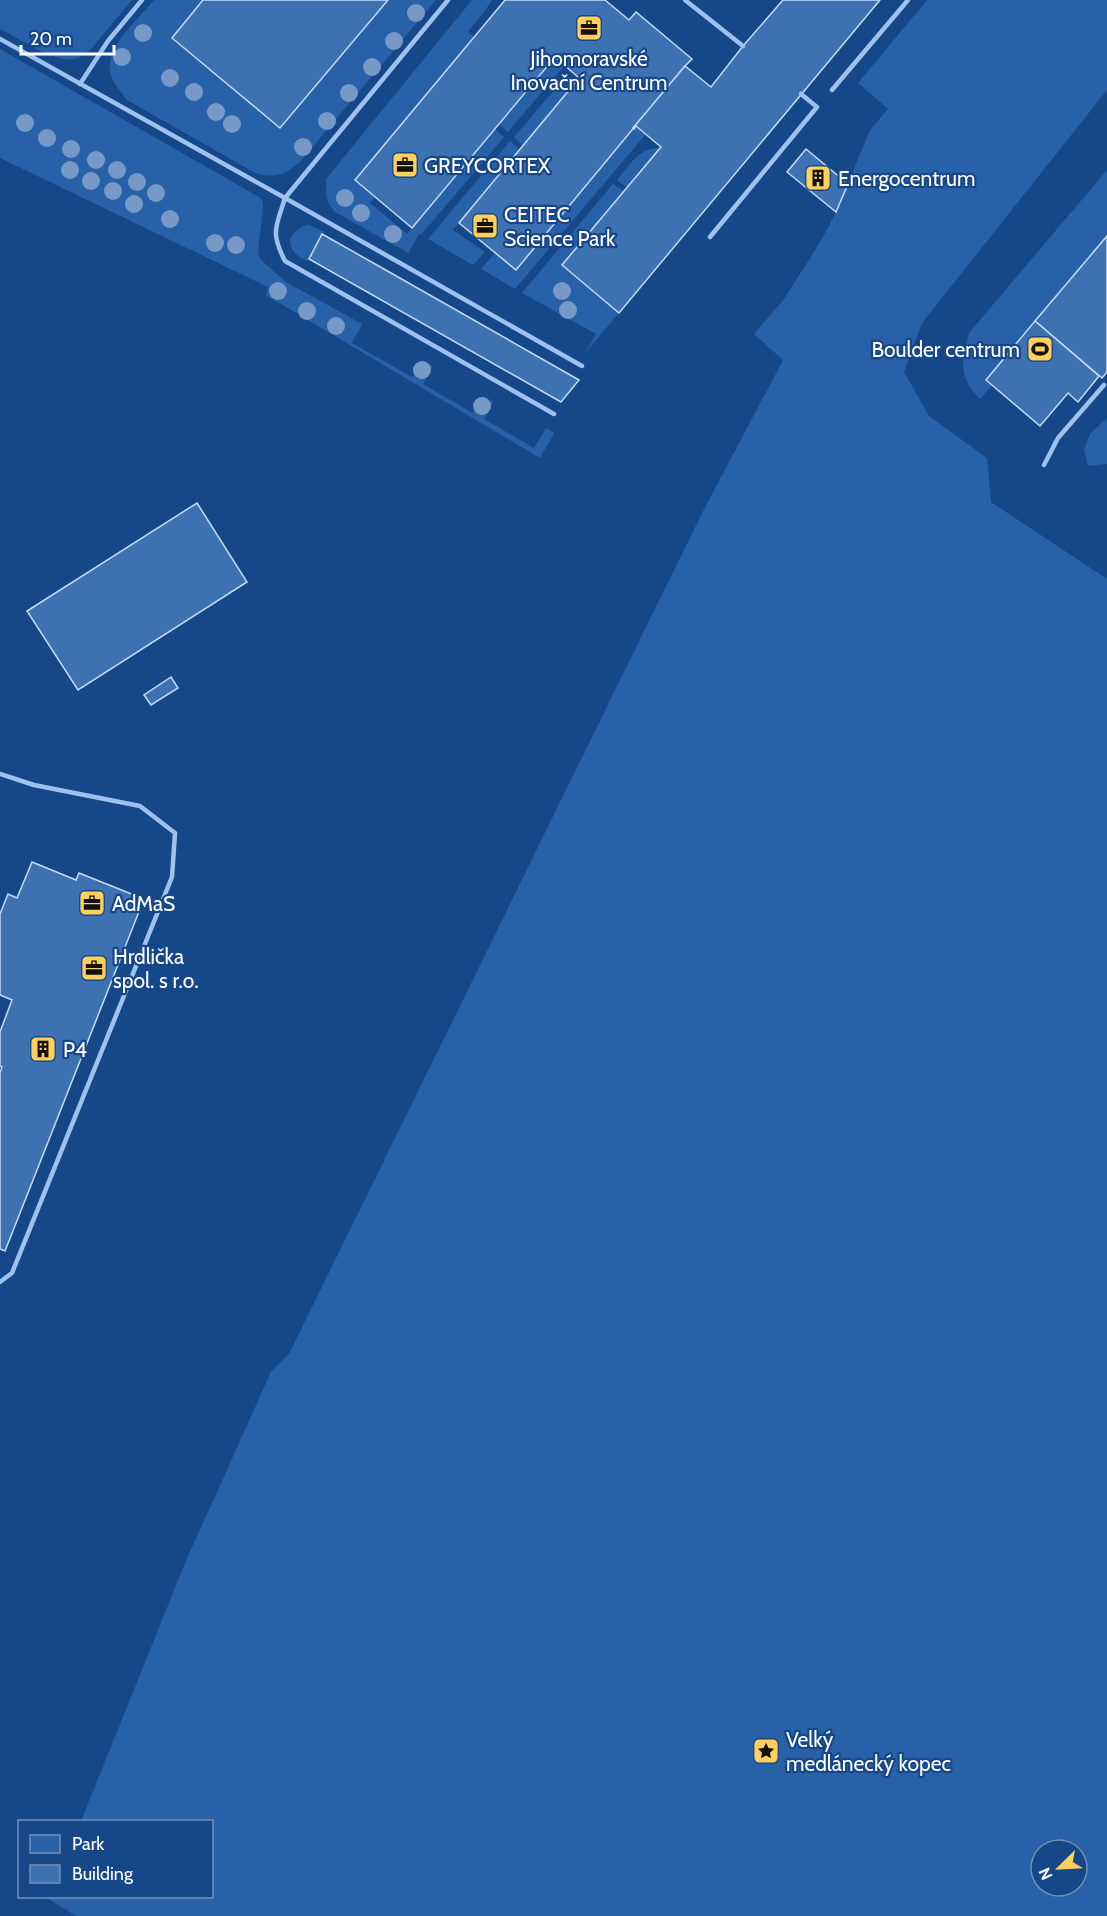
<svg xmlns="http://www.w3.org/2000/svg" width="1107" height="1916" viewBox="0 0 1107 1916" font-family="Cabin,sans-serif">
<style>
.green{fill:#2861a8;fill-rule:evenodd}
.building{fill:#3e71b2;stroke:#c4dcfb;stroke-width:1.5}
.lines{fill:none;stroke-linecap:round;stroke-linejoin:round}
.service{stroke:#9ec2ef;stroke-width:4.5}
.tree{fill:#7699c8}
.labels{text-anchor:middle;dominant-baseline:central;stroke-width:4.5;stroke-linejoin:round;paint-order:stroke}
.poi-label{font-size:21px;fill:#fff;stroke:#164789;text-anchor:start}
</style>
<rect width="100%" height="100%" fill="#164789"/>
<g class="green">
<polygon points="0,0 132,0 91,49 79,58 66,60 46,54 0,29"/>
<path d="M154 0H203L172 38 280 128 388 0H436L300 162C284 175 276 179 255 173L127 100C120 91 112 82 110 71 106 47 139 18 154 0Z"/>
<path d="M472 0H492L484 12 468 32 474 37 355 180 375 197 370 203 407 234 495 129 504 137 421 235 419 234 408 253 335 212C325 201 326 193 326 179Z"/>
<path d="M927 0H1107V90L922 323 904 372 929 416 987 458 991 502 1107 579V1916H76L47 1898 48 1896H212V1822L81 1821 185 1563 271 1372 289 1354 702 513 783 360 754 334 784 299 822 239 836 212 870 130 888 109 858 83ZM1041 1850H1077V1886H1041Z"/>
<polygon points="0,49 259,197 263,202 263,208 258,251 260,259 286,282 362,324 352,343 412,377 422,360 433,366 423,384 473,413 483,396 493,402 484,419 534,448 546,428 554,433 540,458 266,295 268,287 0,158"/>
<polygon points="555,57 564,66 508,132 499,124"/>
<polygon points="572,82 576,82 523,146 514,137 551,94 558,88"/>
<polygon points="636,126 646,134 515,289 481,269 495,253 516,270"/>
<polygon points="510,141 520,150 453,230 485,252 473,265 428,239"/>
<path d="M660 148 627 188 617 180C629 166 639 147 660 148Z"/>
<path d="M1107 170V236L986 379 992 385 980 399C957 376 962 362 969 333Z"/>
<polygon points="613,184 624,191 562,265 619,313 585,353 596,334 522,293"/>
<path d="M309 225 324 232 323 235 377 297 309 259 307 261C304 259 297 256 295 253 283 239 296 227 309 225Z"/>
<polygon points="1107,418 1107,464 1088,466 1084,450 1090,434"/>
</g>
<g class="building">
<polygon points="203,0 388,0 280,128 172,38"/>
<polygon points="505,0 605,0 629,20 636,12 692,59 685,66 516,270 459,223 579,78 555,57 412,228 355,180"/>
<polygon points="783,0 880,0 619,313 562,265 661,147 636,126 634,129 633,128 685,66 711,87 743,46"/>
<polygon points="806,149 848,184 836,212 787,172"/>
<polygon points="322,234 391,273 579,380 561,402 309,259"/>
<polygon points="1107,236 1107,372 1102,378 1035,321"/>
<polygon points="1035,321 1099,376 1078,402 1068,393 1040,426 986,380"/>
<polygon points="197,503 247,582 78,690 27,611"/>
<polygon points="171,677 178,688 151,705 144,695"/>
<polygon points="32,862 76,880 79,873 144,899 5,1251 0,1249 0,1073 2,1067 0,1066 0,1032 12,1000 0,995 0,914 8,894 17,898"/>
</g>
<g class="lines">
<g class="service">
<path d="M448 0 285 198C276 227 270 232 285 261L554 414"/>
<polyline points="685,0 743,46"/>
<polyline points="0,39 285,198 582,366"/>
<polyline points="80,84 108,41 142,0"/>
<polyline points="832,90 908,0"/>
<polyline points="710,237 817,107 801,94"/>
<polyline points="1044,465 1058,438 1104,385"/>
<polyline points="0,774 34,785 140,806 175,833 172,877 12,1273 0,1282"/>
</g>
</g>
<g class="tree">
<circle cx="416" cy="13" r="9"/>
<circle cx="143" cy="33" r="9"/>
<circle cx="394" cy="41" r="9"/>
<circle cx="122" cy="57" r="9"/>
<circle cx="372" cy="67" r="9"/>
<circle cx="170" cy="78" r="9"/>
<circle cx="194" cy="92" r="9"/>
<circle cx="349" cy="93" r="9"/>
<circle cx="216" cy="112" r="9"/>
<circle cx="327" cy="121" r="9"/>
<circle cx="25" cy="123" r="9"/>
<circle cx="232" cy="124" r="9"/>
<circle cx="47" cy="138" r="9"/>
<circle cx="303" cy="147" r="9"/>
<circle cx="71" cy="149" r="9"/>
<circle cx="96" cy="160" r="9"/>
<circle cx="70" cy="170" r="9"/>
<circle cx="117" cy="170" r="9"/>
<circle cx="91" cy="181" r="9"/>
<circle cx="137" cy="182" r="9"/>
<circle cx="113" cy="191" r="9"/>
<circle cx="156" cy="193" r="9"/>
<circle cx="345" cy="198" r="9"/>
<circle cx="134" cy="204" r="9"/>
<circle cx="361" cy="213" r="9"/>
<circle cx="170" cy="219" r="9"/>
<circle cx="393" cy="234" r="9"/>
<circle cx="215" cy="243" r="9"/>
<circle cx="236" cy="245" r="9"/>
<circle cx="278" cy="291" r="9"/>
<circle cx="562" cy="291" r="9"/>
<circle cx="568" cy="310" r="9"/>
<circle cx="307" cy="311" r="9"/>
<circle cx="336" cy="326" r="9"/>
<circle cx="422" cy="370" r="9"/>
<circle cx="482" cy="406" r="9"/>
</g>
<defs>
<symbol id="office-square" viewBox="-11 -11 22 22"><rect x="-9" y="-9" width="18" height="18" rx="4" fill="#ffd15b" stroke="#164789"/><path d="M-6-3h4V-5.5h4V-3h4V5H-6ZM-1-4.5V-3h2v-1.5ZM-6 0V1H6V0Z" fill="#111"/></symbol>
<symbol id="building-square" viewBox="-11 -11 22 22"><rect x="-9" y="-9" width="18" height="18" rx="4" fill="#ffd15b" stroke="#164789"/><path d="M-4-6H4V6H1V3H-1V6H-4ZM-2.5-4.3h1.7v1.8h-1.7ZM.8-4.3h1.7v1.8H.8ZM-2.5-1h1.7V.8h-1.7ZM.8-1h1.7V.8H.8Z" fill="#111"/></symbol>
<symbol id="stadium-square" viewBox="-11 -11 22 22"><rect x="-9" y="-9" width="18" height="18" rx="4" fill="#ffd15b" stroke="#164789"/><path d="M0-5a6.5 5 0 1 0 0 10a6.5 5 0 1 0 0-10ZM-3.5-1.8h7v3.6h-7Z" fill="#111"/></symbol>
<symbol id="sight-square" viewBox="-11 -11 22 22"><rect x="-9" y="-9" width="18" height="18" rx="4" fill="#ffd15b" stroke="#164789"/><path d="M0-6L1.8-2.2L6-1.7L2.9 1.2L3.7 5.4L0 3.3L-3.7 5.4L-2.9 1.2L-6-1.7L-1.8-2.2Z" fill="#111"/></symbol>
</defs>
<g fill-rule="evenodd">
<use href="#office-square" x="574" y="13" width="30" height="30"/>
<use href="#office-square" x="390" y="150" width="30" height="30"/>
<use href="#building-square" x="803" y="163" width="30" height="30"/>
<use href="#office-square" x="470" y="211" width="30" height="30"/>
<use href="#stadium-square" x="1025" y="334" width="30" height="30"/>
<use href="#office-square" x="77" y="888" width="30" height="30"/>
<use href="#office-square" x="79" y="953" width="30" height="30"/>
<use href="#building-square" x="28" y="1034" width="30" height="30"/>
<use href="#sight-square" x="751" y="1736" width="30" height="30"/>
</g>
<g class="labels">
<g class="poi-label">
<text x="589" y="58" text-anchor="middle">Jihomoravské<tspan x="589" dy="24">Inovační Centrum</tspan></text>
<text x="424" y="165">GREYCORTEX</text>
<text x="838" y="178">Energocentrum</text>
<text x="504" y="214">CEITEC<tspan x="504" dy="24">Science Park</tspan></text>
<text x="1020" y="349" text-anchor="end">Boulder centrum</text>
<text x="112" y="903">AdMaS</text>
<text x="113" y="956">Hrdlička<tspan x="113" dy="24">spol. s r.o.</tspan></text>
<text x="63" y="1049">P4</text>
<text x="786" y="1739">Velký<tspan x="786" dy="24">medlánecký kopec</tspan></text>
</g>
</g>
<rect x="18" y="1820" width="195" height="78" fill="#164789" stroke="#7391b8" stroke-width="1.5"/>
<rect x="30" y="1835" width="30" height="18" fill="#2861a8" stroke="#7391b8" stroke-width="1.5"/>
<text x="72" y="1850" font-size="18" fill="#ffffff">Park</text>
<rect x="30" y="1865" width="30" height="18" fill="#3e71b2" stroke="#7391b8" stroke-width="1.5"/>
<text x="72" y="1880" font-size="18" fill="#ffffff">Building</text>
<g transform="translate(1059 1868) rotate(246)"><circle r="28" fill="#164789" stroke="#7391b8" stroke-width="1.5"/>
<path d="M0-4.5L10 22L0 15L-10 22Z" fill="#ffd15b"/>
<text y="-9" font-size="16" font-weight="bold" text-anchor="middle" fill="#ffffff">N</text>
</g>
<path d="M21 45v9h93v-9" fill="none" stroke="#ffffff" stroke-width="3"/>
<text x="30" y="45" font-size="18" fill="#ffffff" stroke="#164789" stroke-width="4.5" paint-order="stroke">20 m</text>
</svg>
